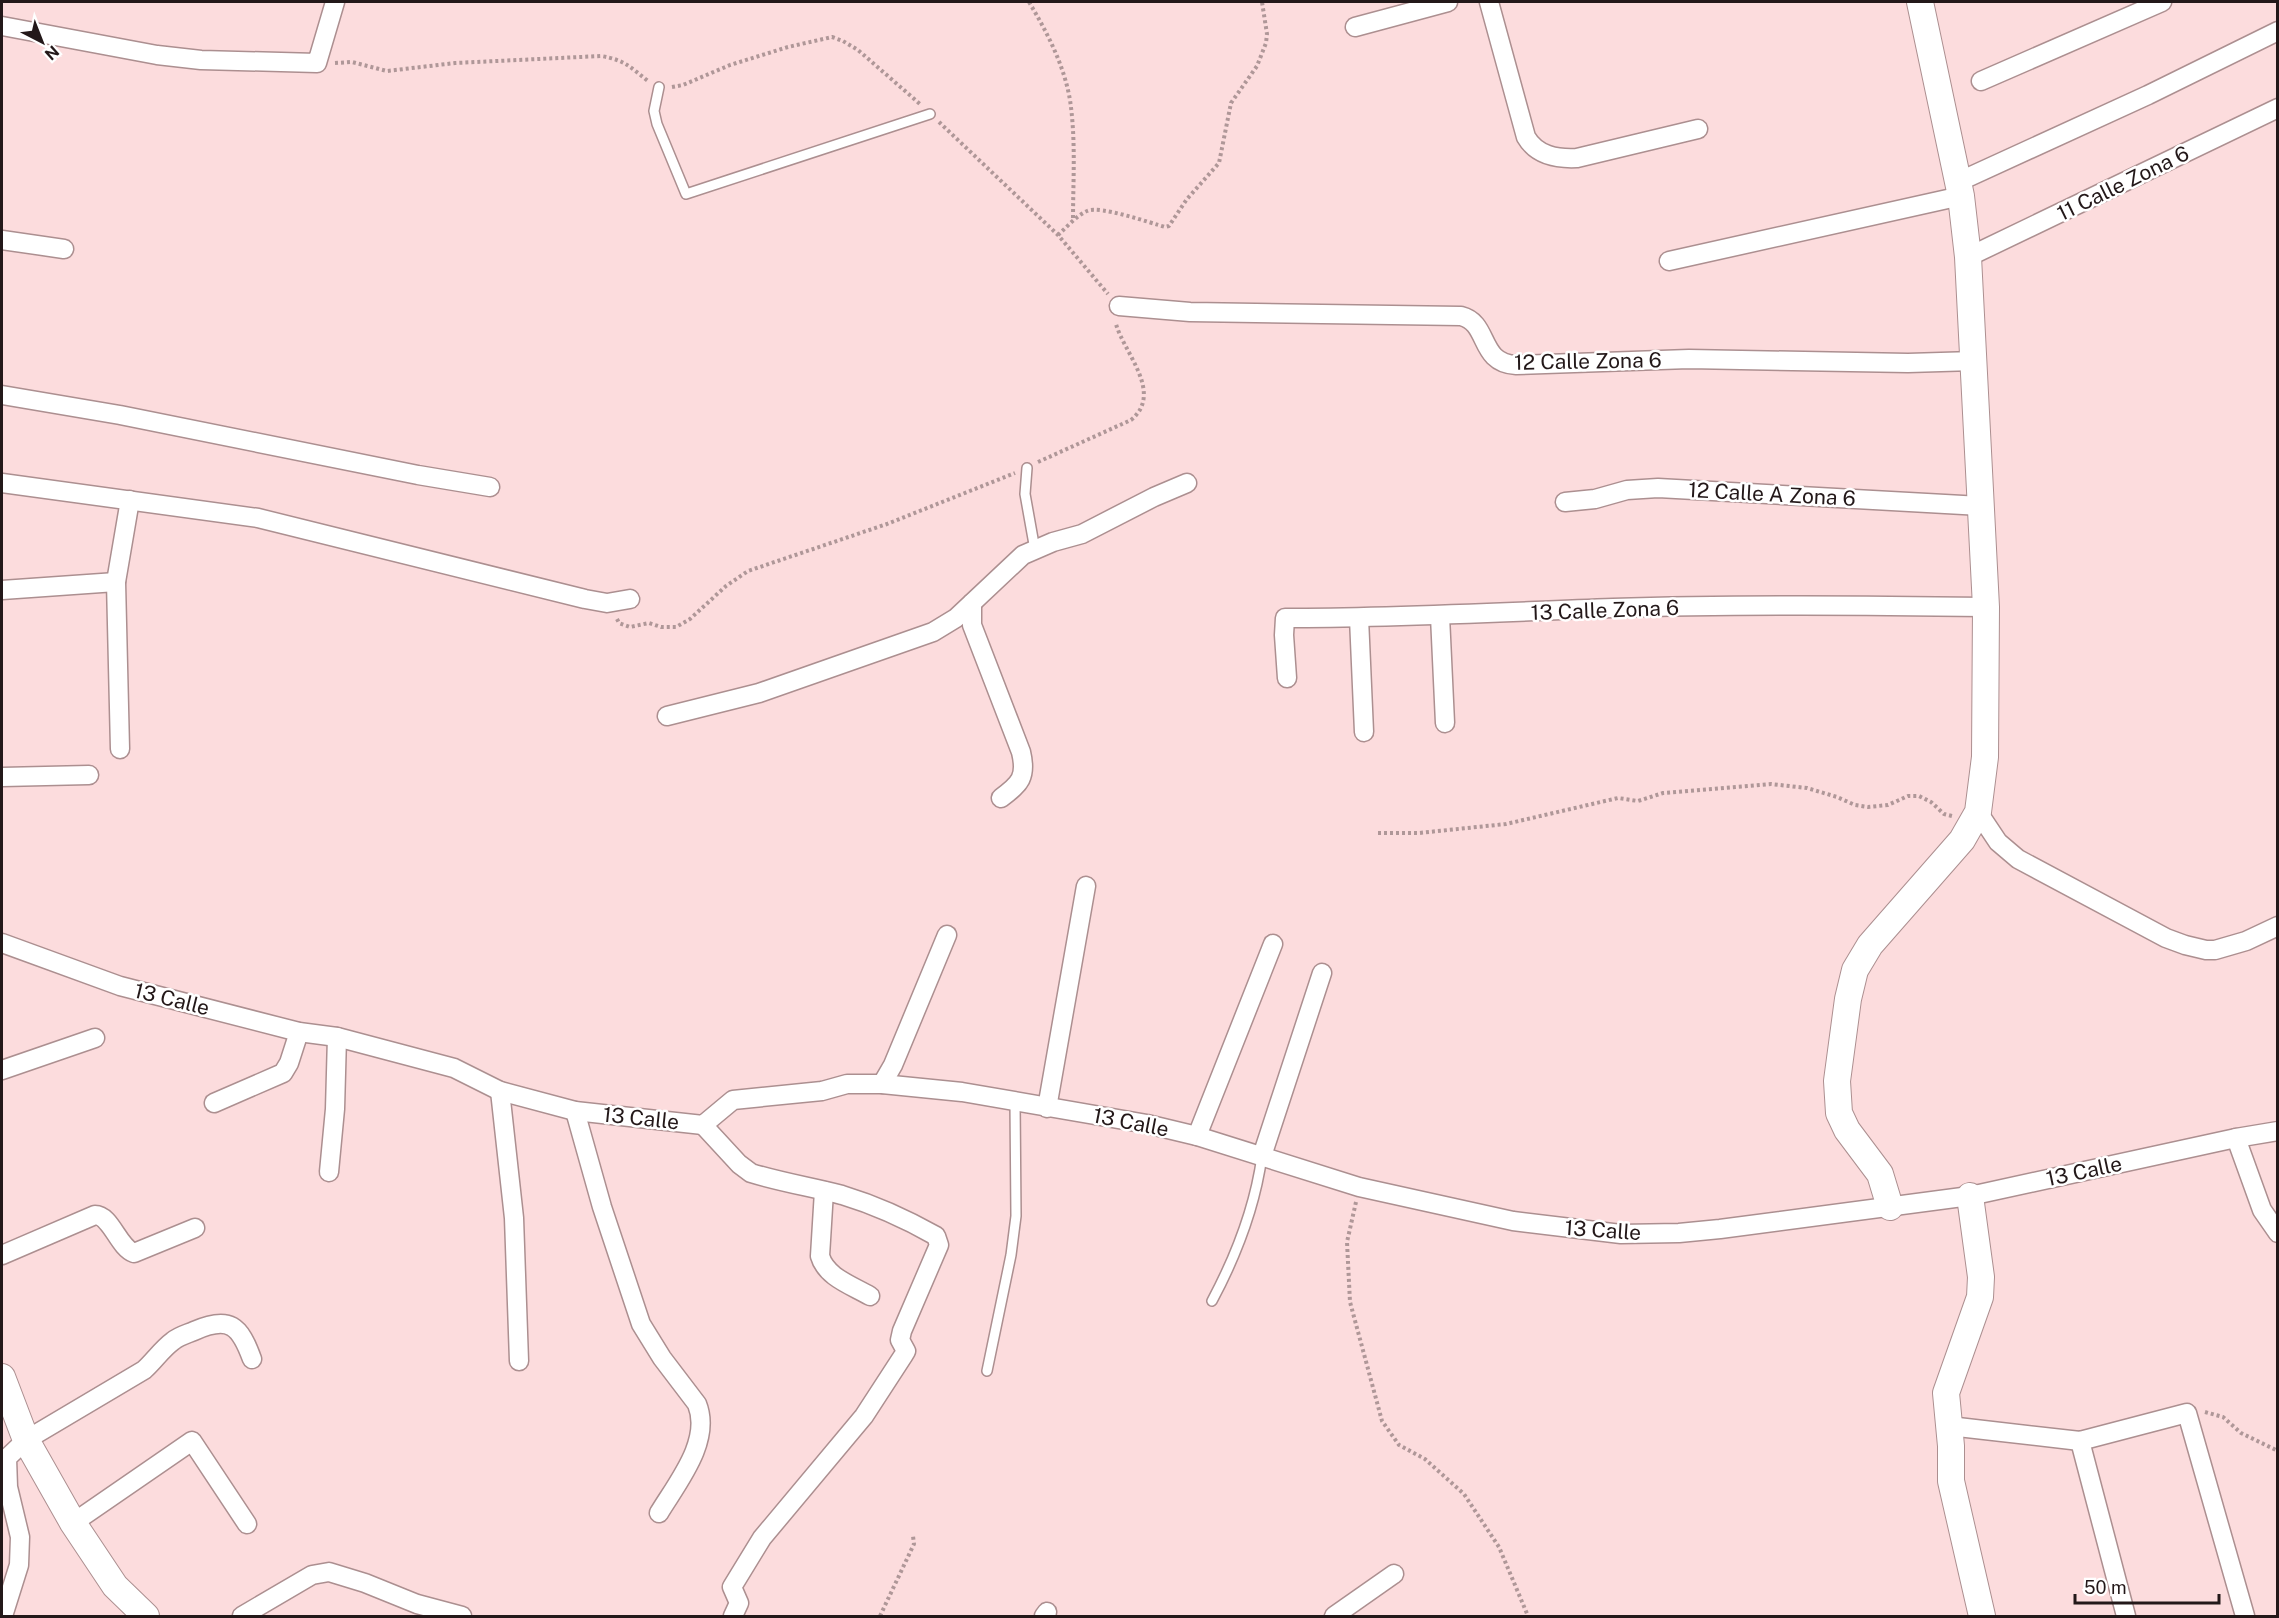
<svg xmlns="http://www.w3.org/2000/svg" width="2279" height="1618" viewBox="0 0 2279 1618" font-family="'Public Sans',sans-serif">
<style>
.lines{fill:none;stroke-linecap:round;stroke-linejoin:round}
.lane-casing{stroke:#ac8f90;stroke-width:12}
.street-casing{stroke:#ac8f90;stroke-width:21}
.secondary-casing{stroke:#ac8f90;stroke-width:28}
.path{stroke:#af9798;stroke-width:4;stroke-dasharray:3 3;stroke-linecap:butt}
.lane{stroke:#fff;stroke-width:9}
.street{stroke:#fff;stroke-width:18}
.secondary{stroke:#fff;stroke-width:26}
.labels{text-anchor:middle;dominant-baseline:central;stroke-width:5;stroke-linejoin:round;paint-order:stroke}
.street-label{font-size:21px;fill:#231819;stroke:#fff}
</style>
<rect width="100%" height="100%" fill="#fcdcdd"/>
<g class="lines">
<defs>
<g id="lane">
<polyline points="659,87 654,111 657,124 686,194 930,114"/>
<polyline points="1027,468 1025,494 1035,550"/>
<path d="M1212 1301C1236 1256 1255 1207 1262 1156"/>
<polyline points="987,1371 1011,1255 1016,1216 1015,1102"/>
</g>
<g id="street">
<path d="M1489 2 1526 137C1537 156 1557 159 1577 158L1698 129"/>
<polyline points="2,26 157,55 201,60 317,63 335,2"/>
<polyline points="1355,27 1448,2"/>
<polyline points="1981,81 2162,2"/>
<polyline points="1958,182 2148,95 2278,31"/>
<polyline points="2,240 64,249"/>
<polyline points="1968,257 2278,108"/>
<polyline points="1669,261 1961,196"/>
<path d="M1119 306 1190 312 1461 316C1490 323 1478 363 1516 365L1689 359 1908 363 1974 361"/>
<polyline points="2,395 120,415 418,475 490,487"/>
<polyline points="2,483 258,518 585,599 607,603 630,599"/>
<polyline points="1565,502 1595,499 1627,490 1658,488 1981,506"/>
<polyline points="2,590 116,582"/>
<path d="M972 603V625L1021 752C1027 777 1020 784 1001 798"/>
<polyline points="1440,616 1445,723"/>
<polyline points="1359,618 1364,732"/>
<path d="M1287 678 1284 635 1285 618C1395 618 1503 612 1613 608 1737 604 1861 605 1986 607"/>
<polyline points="667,716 759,693 933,632 956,618 1023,555 1053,542 1082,534 1154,497 1187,483"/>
<polyline points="120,749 116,582 130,500"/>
<polyline points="2,777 89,775"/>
<polyline points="1978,812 1998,842 2018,859 2166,938 2185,945 2206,950 2215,950 2246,941 2278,926"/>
<polyline points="2,943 120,986 299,1032 337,1037 454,1068 500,1091 575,1111 703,1125 733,1100 822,1091 847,1084 882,1084 962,1092 1147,1124 1197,1136 1359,1187 1513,1221 1621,1234 1679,1233 1720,1229 1970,1196 2236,1138 2278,1131"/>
<polyline points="2,1070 95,1038"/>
<polyline points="882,1084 893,1065 947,935"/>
<polyline points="500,1091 514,1218 519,1361"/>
<polyline points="214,1103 283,1073 289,1063 299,1032"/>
<polyline points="1047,1108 1086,886"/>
<path d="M575 1111 602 1207 641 1324 662 1358 697 1404C712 1441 677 1483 659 1513"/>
<path d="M703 1125 739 1164 751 1173C780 1182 811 1187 842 1195 875 1205 906 1219 936 1236L939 1245 902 1331 900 1340 906 1351 903 1356 864 1416 762 1538 732 1587 739 1603 733 1616"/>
<polyline points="1197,1136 1273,944"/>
<polyline points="2236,1138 2262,1210 2278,1233"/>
<polyline points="1262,1156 1322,973"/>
<polyline points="329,1172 335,1109 337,1037"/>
<path d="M824 1191 820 1256C826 1277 851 1285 870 1296"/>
<path d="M2 1255 95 1215C111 1215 118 1247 134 1253L195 1228"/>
<polyline points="1949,1426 2080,1441 2187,1413 2245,1616"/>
<polyline points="2080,1441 2126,1616"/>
<polyline points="73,1523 192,1441 247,1524"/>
<path d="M3 1616 19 1565 20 1537 8 1487 7 1458 26 1440 144 1370C154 1361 162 1349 173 1341 179 1336 187 1334 194 1331 230 1315 240 1326 252 1359"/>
<polyline points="242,1616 312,1575 329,1572 365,1583 417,1604 462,1616"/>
<polyline points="1044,1616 1047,1612"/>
<polyline points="1334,1616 1394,1574"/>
</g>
<g id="secondary">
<polyline points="1970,1196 1981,1277 1980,1297 1946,1393 1951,1446 1951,1481 1982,1616"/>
<polyline points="1890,1207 1880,1174 1847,1130 1839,1113 1837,1081 1848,999 1855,970 1870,945 1962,840 1978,812 1985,757 1986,607 1968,257 1961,196 1920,2"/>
<polyline points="2,1377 26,1440 73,1523 115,1586 146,1616"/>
</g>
</defs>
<use href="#lane" class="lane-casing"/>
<use href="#street" class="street-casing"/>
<use href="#secondary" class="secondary-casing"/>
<g class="path">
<path d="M1029 2C1047 32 1064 65 1070 100 1076 140 1073 181 1073 221"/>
<path d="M335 63 352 62 387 71 455 63 601 56C625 60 630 67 648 81"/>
<polyline points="672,87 683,85 730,65 788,47 832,37 843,41 858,50 920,104"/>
<polyline points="939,122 1058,235 1108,294"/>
<path d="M1058 235C1067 227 1076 216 1087 211 1099 205 1151 223 1165 227L1169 226 1187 199 1219 163 1231 103 1257 66 1266 43 1267 34 1262 2"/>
<path d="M1038 462 1131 420C1164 393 1124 353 1116 324"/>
<polyline points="617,619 619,623 630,627 649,623 661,627 676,627 690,619 726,586 748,571 887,524 1015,473"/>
<polyline points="1378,833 1419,833 1506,824 1618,798 1638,801 1663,793 1771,784 1807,788 1837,797 1855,805 1868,807 1888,805 1908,796 1919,796 1931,802 1944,814 1952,816"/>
<polyline points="1356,1202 1347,1242 1350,1302 1382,1421 1399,1445 1425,1459 1464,1494 1499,1547 1528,1616"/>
<polyline points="2205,1412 2223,1417 2241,1433 2278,1451"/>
<polyline points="880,1616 914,1544 913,1536"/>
</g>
<use href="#lane" class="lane"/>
<use href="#street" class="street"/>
<use href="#secondary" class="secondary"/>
</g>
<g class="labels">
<g class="street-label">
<text transform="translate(2123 183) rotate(-26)">11 Calle Zona 6</text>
<text transform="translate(1588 361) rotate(-1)">12 Calle Zona 6</text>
<text transform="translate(1772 494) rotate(3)">12 Calle A Zona 6</text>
<text transform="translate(1605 610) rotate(-2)">13 Calle Zona 6</text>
<text transform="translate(172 999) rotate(14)">13 Calle</text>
<text transform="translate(641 1118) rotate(6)">13 Calle</text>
<text transform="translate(1131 1122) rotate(11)">13 Calle</text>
<text transform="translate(2084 1171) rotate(-12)">13 Calle</text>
<text transform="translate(1603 1230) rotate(4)">13 Calle</text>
</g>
</g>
<rect width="2279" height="1618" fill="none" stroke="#231819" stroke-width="6"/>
<g transform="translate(42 42) rotate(138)" stroke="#ffffff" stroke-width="4.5" paint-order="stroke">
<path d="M0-4.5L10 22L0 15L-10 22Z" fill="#231819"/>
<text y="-9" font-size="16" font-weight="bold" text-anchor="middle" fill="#231819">N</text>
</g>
<path d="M2075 1594v9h144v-9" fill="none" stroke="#231819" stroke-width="3"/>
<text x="2084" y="1594" font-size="18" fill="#231819" stroke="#ffffff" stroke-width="4.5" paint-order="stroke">50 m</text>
</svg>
